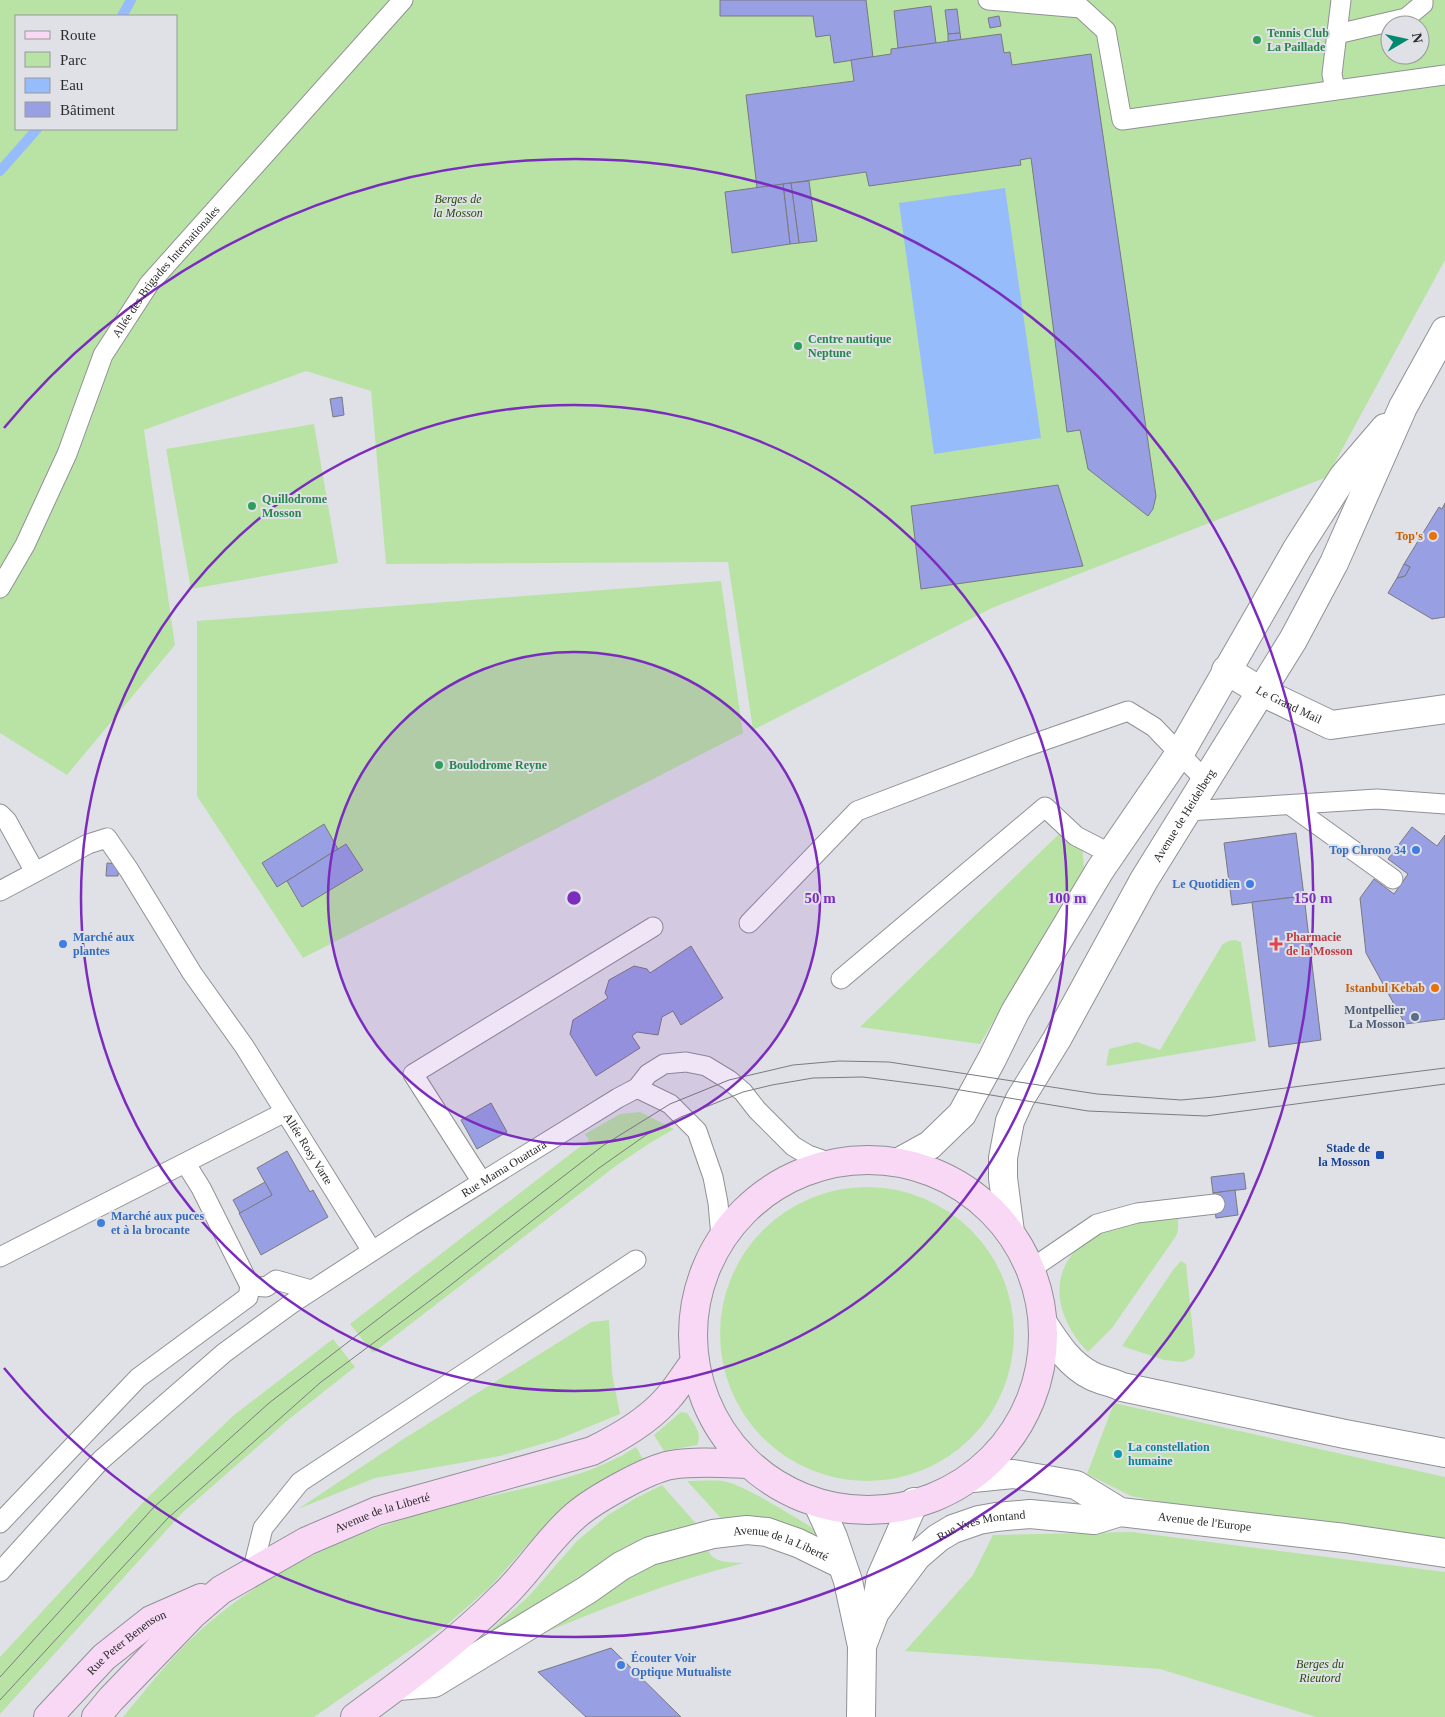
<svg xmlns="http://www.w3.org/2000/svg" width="1445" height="1717" viewBox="0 0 1445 1717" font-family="Georgia,serif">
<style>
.green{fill:#b9e3a4;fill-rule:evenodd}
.water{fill:#97bcfb}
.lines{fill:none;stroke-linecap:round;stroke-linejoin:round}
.stream{stroke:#97bcfb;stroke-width:10}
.building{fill:#999fe3;stroke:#79797e}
.service-casing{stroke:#909196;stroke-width:21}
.pedestrian-casing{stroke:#909196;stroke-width:30}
.minor-casing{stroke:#909196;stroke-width:30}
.tertiary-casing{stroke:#909196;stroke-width:30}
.secondary-casing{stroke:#909196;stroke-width:30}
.service{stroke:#fff;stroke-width:19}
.pedestrian{stroke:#fff;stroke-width:28}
.minor{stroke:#fff;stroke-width:28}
.tertiary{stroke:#fff;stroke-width:28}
.secondary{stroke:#f8d8f4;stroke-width:28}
.tram{stroke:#7b7b7f;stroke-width:1}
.ring{fill:none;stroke:#7b2cbf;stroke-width:2.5}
.leisure-dot{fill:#2e9e5b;stroke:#e0e1e7;stroke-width:2}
.food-dot{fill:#e8710a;stroke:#e0e1e7;stroke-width:2}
.shop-dot{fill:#3f7fe0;stroke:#e0e1e7;stroke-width:2}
.health-dot{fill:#e0444e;stroke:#e0e1e7;stroke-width:2}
.service-dot{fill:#5c6f8a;stroke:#e0e1e7;stroke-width:2}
.transit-dot{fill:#1a4fb4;stroke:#e0e1e7;stroke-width:2}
.culture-dot{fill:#0f9aa8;stroke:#e0e1e7;stroke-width:2}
.labels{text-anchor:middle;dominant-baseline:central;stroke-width:4;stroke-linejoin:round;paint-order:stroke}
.leisure-label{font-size:12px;font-weight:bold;fill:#27864d;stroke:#e0e1e7;text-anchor:start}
.park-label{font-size:12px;font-style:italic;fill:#264d0a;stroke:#e0e1e7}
.street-label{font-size:12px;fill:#2c2c2e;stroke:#e0e1e7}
.food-label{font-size:12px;font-weight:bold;fill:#c56008;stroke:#e0e1e7;text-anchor:end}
.shop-label{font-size:12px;font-weight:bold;fill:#366cbe;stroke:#e0e1e7;text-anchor:start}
.health-label{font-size:12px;font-weight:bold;fill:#be3a42;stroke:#e0e1e7;text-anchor:start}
.service-label{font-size:12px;font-weight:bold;fill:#4e5e75;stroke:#e0e1e7;text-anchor:end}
.transit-label{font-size:12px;font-weight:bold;fill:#164399;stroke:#e0e1e7;text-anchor:end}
.culture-label{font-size:12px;font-weight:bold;fill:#0d838f;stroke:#e0e1e7;text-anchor:start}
.centre{fill:#7b2cbf;stroke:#e0e1e7;stroke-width:2.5}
.ring-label{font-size:15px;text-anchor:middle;font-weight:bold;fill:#7b2cbf;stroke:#e0e1e7;stroke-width:4;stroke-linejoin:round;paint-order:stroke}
</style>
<rect width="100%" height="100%" fill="#e0e1e7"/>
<g class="green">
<path d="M0 0H1445V260L1327 477 992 608 753 730 728 562 386 564 371 391 306 371 144 430 175 645 67 775 0 733ZM16 16H176V129H16ZM1390 25H1420V55H1390Z"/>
<polygon points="314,424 338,563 191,589 166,449"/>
<polygon points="721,581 743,733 303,958 197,796 197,621"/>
<polygon points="1059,834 1082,845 1084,868 980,1044 860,1027"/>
<polygon points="1235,940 1241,942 1256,1041 1106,1066 1109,1049 1137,1042 1160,1050 1222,945 1228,941"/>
<polygon points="640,1112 674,1129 650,1143 617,1165 373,1353 350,1324 573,1152 589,1140 585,1134 620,1114"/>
<circle cx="867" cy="1334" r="147"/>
<path d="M1178 1219V1230L1176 1236 1112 1328 1088 1352C1046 1309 1048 1252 1109 1230 1131 1222 1155 1221 1178 1219Z"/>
<polygon points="1181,1261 1186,1264 1195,1352 1193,1358 1183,1362 1164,1360 1122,1346 1173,1270"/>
<polygon points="609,1320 612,1373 620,1414 559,1439 500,1456 375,1478 298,1509 405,1438 591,1322"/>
<polygon points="333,1339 355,1367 288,1420 183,1512 0,1714 0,1657 148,1497 234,1415"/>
<polygon points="1114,1403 1445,1477 1445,1540 1207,1511 1131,1496 1087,1474"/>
<path d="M681 1412 687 1413C694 1424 703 1433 697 1445L664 1451 654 1435Z"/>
<path d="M636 1447 643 1459 594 1484 563 1507 537 1534 491 1586 449 1623 314 1717H123C144 1692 164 1666 187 1643 262 1569 360 1528 460 1503 519 1488 584 1481 636 1447Z"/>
<path d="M687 1481C698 1481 711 1480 723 1481 745 1485 789 1514 811 1527L815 1532 814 1537 721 1522 720 1517Z"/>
<polygon points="662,1485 699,1527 483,1641 487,1634 528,1597 577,1541 608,1515 636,1498"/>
<polygon points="1132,1532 1445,1572 1445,1717 1316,1717 1160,1669 905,1651 973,1575 993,1535"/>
<path d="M707 1546C710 1564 729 1562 744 1563 670 1581 599 1610 529 1639L627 1573Z"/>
</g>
<polygon class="water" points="1005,188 1041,438 934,454 899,203"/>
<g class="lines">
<g class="stream">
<polyline points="122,16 131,0"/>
<polyline points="0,171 37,129"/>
</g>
</g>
<g class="building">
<polygon points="720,0 866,0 873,57 834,63 830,35 816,37 813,16 720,16"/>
<polygon points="931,6 936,43 898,48 894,11"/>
<polygon points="957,9 960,33 948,34 945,10"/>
<polygon points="999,16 1001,26 990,28 988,18"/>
<polygon points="960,33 961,40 948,41 948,34"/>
<polygon points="1001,34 1004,53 1010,52 1012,65 1091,54 1156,496 1153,509 1148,516 1088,469 1080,430 1067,432 1031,158 1020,160 1021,165 869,186 866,172 757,188 746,95 854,81 851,60 891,54 891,49"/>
<polygon points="809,181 817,241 799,243 791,183"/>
<polygon points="791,183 799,243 790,244 783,184"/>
<polygon points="783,184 790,244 732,253 725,192"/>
<polygon points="342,397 344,415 333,417 330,399"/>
<polygon points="1058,485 1083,566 921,589 911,506"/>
<polygon points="1445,503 1445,617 1432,619 1388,593 1397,578 1405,576 1410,567 1404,564 1439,507 1442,509"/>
<polygon points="1404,564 1410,567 1405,576 1397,578"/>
<polygon points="324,824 338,849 277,887 262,863"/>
<polygon points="1412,827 1437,846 1445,835 1445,1019 1405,1024 1366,953 1360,898 1374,879 1394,894 1408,874 1388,859"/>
<polygon points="1296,833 1304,896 1232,905 1224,843"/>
<polygon points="346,844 363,870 302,907 287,881"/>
<polygon points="107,863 119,864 118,876 106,876"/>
<polygon points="1304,896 1321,1040 1269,1047 1252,902"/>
<polygon points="691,946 723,998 681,1025 673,1011 662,1017 658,1035 637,1032 632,1036 640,1048 596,1076 570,1034 573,1020 608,998 605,993 609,980 634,966 647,969 650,973"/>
<polygon points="491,1103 507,1132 477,1149 461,1120"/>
<polygon points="287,1151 310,1192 313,1190 328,1217 261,1255 239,1213 272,1195 257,1168"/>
<polygon points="1244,1173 1246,1189 1213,1193 1211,1177"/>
<polygon points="265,1182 272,1195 240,1213 233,1200"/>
<polygon points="1235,1190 1238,1215 1216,1218 1213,1193"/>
<polygon points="611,1648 681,1717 586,1717 538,1672"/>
</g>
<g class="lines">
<defs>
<g id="service">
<polyline points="988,0 1081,8 1106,31 1122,120 1445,75"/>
<polyline points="1337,34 1406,18 1423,4 1423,0"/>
<polyline points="1335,90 1332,74 1341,0"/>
<path id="s1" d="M0 588 25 545 67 454 103 355 149 284 403 0"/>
<polyline points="1290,805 1393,879"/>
<polyline points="1188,811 1377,799 1445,804"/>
<polyline points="0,814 7,821 35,872"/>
<path id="s2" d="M0 891 88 844 107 838 129 870 192 973 244 1046 372 1251"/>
<polyline points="749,923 857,811 1022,748 1128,711 1154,727 1206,781"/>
<polyline points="841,979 1045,807 1076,836 1111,854"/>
<polyline points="637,1088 670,1104 697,1131 713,1177 718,1203 721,1237"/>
<polyline points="482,1182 413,1074 653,927"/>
<polyline points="0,1257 285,1112"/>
<polyline points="1031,1269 1097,1224 1137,1213 1215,1204"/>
<polyline points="250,1286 266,1287 276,1280 311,1290"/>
<polyline points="0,1523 138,1378 248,1297 250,1286 201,1188 186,1164"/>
<path id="s3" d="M0 1572 101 1460 224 1353 291 1304 411 1226 618 1098 637 1088 648 1074 664 1064 686 1062 706 1066 729 1080 743 1092 757 1110 793 1146 808 1155 831 1163"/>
<polyline points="252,1572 263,1528 300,1482 636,1260"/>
</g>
<g id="pedestrian">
<path id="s4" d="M1226 670 1262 692 1331 725 1445 709"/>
</g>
<g id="minor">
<path d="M1044 1325C1057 1345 1070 1365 1092 1376 1102 1381 1113 1382 1122 1387L1345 1434 1445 1453"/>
<path id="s5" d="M973 1478 1013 1474 1076 1485 1120 1512 1345 1538 1445 1553"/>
<polyline points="818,1504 833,1537 848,1581 862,1646 861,1717"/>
<polyline points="877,1601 881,1577 914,1502"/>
<path id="s6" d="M862 1646 875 1612 917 1556 938 1538 953 1529 979 1520 996 1517 1030 1514 1094 1520 1120 1512"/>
<path id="s7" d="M398 1686 434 1683 587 1590 621 1566 650 1551 713 1534 747 1530 767 1532 798 1543 841 1564"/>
</g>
<g id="tertiary">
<polyline points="901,1161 930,1145 962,1114 992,1059 1015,1012 1100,870 1180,753 1297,549 1343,477 1385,428"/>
<path id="s8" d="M1010 1232 1003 1178V1158L1010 1121 1020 1099 1057 1039 1144 880 1293 640 1334 563 1403 407 1445 331"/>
</g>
<g id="secondary">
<circle cx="868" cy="1335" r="175"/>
<path id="s9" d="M48 1717 104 1657 151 1620 201 1598"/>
<path id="s10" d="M96 1717 111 1699 192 1615 221 1590 307 1541 377 1511 592 1451C620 1437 648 1421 668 1398 678 1387 685 1374 694 1363"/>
<path d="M355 1717C407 1679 459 1640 504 1595 529 1571 548 1539 575 1516 593 1500 648 1469 671 1465 696 1461 722 1463 747 1464"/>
</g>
</defs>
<use href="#service" class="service-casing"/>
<use href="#pedestrian" class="pedestrian-casing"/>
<use href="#minor" class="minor-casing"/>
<use href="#tertiary" class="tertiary-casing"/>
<use href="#secondary" class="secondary-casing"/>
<use href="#service" class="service"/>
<use href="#pedestrian" class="pedestrian"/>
<use href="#minor" class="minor"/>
<use href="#tertiary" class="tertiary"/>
<use href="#secondary" class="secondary"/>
<g class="tram">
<polyline points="0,1677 154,1507 269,1403 604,1145 670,1104 729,1080 793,1065 839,1061 889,1062 1097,1094 1181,1100 1214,1097 1445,1068"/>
<polyline points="0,1700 168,1518 321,1382 443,1291 599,1168 646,1135 681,1117 743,1092 772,1085 813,1078 863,1077 942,1087 1088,1111 1206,1116 1445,1084"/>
</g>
</g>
<circle cx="574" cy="898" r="246" fill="#7b2cbf" fill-opacity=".12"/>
<g class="ring">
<circle cx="574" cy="898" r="246"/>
<circle cx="574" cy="898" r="493"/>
<path d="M4 428A739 739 0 1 1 4 1368"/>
</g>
<g class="leisure-dot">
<circle cx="1257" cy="40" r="5"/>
<circle cx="798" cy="346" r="5"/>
<circle cx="252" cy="506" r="5"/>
<circle cx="439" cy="765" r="5"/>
</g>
<g class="food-dot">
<circle cx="1433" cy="536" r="5"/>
<circle cx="1435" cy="988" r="5"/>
</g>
<g class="shop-dot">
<circle cx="1416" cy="850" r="5"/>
<circle cx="1250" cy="884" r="5"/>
<circle cx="63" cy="944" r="5"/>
<circle cx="101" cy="1223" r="5"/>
<circle cx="621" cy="1665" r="5"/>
</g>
<path class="health-dot" d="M1273.5 936.5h5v5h5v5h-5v5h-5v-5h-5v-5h5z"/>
<circle class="service-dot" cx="1415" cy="1017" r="5"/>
<rect class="transit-dot" x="1375" y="1150" width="10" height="10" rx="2.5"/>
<circle class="culture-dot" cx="1118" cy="1454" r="5"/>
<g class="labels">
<g class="leisure-label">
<text x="1267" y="33">Tennis Club<tspan x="1267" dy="14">La Paillade</tspan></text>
<text x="808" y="339">Centre nautique<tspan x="808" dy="14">Neptune</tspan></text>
<text x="262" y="499">Quillodrome<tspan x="262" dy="14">Mosson</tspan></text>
<text x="449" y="765">Boulodrome Reyne</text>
</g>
<g class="park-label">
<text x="458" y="199">Berges de<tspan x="458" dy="14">la Mosson</tspan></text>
<text x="1320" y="1664">Berges du<tspan x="1320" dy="14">Rieutord</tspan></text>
</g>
<g class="street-label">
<text stroke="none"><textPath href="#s1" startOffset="360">Allée des Brigades Internationales</textPath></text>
<text stroke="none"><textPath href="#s4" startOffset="72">Le Grand Mail</textPath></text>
<text stroke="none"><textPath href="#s8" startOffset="464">Avenue de Heidelberg</textPath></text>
<text stroke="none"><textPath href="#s2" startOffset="490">Allée Rosy Varte</textPath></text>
<text stroke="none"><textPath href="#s3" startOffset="649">Rue Mama Ouattara</textPath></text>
<text stroke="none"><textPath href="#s10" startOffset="358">Avenue de la Liberté</textPath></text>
<text stroke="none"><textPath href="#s5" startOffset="241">Avenue de l'Europe</textPath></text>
<text stroke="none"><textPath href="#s6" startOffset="180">Rue Yves Montand</textPath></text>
<text stroke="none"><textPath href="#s7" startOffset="425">Avenue de la Liberté</textPath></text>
<text stroke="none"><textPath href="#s9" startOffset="109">Rue Peter Benenson</textPath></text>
</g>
<g class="food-label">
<text x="1423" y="536">Top's</text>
<text x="1425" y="988">Istanbul Kebab</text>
</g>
<g class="shop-label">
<text x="1406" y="850" text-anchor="end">Top Chrono 34</text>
<text x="1240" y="884" text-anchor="end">Le Quotidien</text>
<text x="73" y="937">Marché aux<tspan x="73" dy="14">plantes</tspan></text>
<text x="111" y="1216">Marché aux puces<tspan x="111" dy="14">et à la brocante</tspan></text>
<text x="631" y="1658">Écouter Voir<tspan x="631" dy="14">Optique Mutualiste</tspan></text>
</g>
<g class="health-label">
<text x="1286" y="937">Pharmacie<tspan x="1286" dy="14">de la Mosson</tspan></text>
</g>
<g class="service-label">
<text x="1405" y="1010">Montpellier<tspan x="1405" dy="14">La Mosson</tspan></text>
</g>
<g class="transit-label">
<text x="1370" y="1148">Stade de<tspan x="1370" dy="14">la Mosson</tspan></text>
</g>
<g class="culture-label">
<text x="1128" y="1447">La constellation<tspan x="1128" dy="14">humaine</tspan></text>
</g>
</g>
<circle cx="574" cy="898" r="8" class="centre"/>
<g class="ring-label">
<text x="820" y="903">50 m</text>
<text x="1067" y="903">100 m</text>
<text x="1313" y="903">150 m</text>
</g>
<rect x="15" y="15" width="162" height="115" fill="#e0e1e7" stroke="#98999d"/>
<rect x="25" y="31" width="25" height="8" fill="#f8d8f4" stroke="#98999d"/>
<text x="60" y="40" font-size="15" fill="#2c2c2e">Route</text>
<rect x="25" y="52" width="25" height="15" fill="#b9e3a4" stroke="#98999d"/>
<text x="60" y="65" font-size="15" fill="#2c2c2e">Parc</text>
<rect x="25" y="78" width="25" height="15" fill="#97bcfb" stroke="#98999d"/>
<text x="60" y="90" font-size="15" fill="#2c2c2e">Eau</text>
<rect x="25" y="102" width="25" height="15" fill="#999fe3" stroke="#98999d"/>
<text x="60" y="115" font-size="15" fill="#2c2c2e">Bâtiment</text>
<g transform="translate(1405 40) rotate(81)"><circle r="24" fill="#e0e1e7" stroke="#98999d"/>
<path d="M0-4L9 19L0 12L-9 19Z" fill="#00896e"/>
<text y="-8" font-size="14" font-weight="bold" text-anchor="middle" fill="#2c2c2e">N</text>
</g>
</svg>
